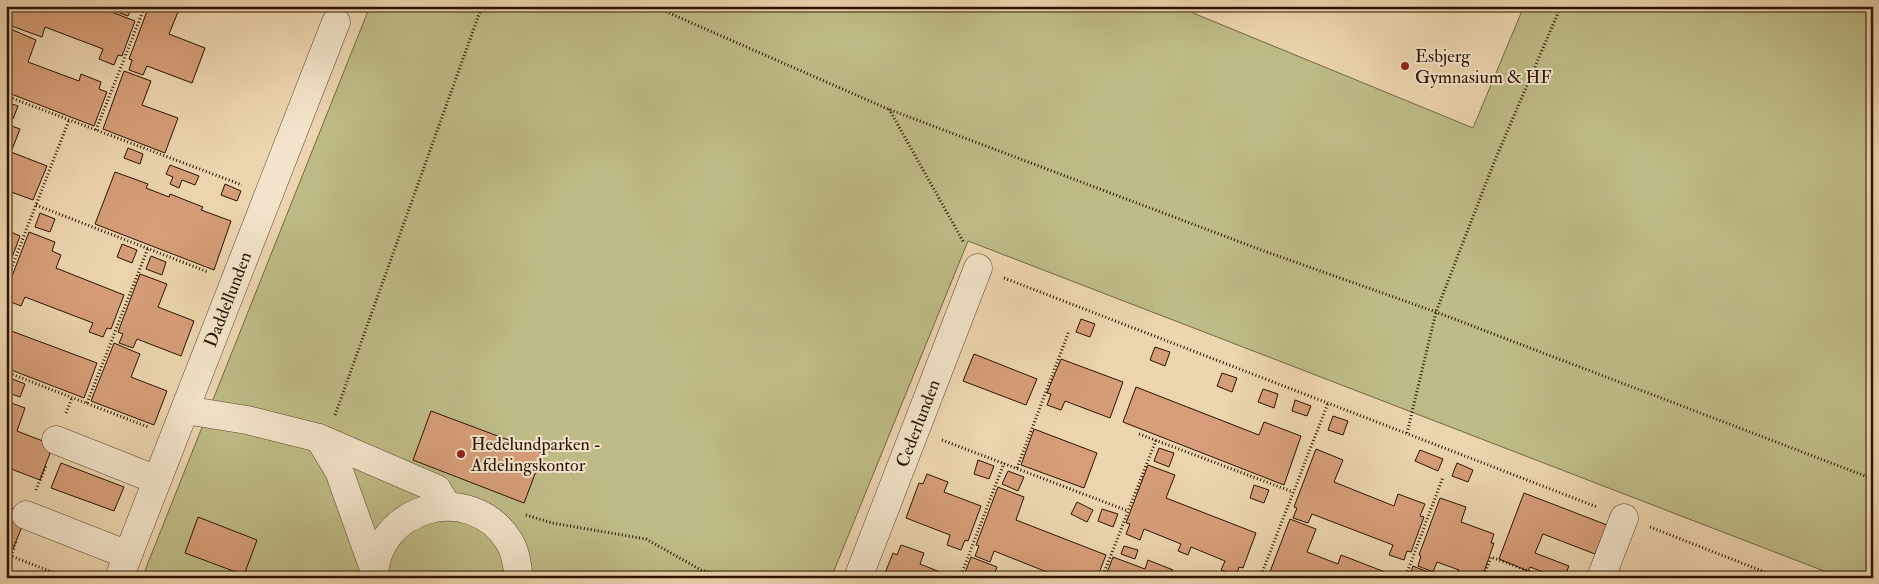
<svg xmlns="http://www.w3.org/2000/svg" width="1879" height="584" viewBox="0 0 1879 584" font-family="'IM FELL Double Pica',serif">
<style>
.green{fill:#bebc86;stroke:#756743}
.building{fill:#d69e78;stroke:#2c1200}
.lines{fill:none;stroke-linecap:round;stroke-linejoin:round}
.minor-casing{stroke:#5c432c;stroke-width:29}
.path{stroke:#2c1200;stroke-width:3;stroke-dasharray:1 2.5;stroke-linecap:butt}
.minor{stroke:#f3e4cb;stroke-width:28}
.poi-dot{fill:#8f2418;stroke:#f3e4cb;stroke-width:2}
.labels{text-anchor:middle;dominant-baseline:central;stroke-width:4;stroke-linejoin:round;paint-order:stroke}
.poi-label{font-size:18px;fill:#2c1200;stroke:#f3e4cb;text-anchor:start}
.street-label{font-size:18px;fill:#2c1200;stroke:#f3e4cb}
</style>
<rect width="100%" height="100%" fill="#ecd5af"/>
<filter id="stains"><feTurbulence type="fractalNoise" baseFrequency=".004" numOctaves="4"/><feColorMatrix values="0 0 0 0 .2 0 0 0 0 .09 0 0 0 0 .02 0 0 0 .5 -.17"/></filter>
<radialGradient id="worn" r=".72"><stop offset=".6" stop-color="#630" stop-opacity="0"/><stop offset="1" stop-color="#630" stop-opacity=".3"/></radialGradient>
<polygon class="green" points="358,6 1176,6 1473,128 1524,6 1873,6 1873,578 1842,578 968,241 831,578 142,578 368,11"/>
<g class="building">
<polygon points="6,6 96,6 135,21 122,56 118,55 114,65 99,59 103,49 45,27 42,37 6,24 8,13 6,12"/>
<polygon points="119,6 132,6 128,16 117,12"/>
<polygon points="149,6 163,6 178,12 169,34 205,48 192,83 147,66 143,75 129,70 132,60 129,59"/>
<polygon points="6,27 36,40 28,62 79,81 81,74 101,82 99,89 107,92 94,126 6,92"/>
<polygon points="124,71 151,81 142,105 178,118 165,153 103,129"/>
<polygon points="6,102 18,106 13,119 6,117"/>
<polygon points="6,124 20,129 11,152 47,166 33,200 6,190"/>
<polygon points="128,148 143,154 140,164 124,158"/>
<polygon points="170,165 199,176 195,185 182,180 179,188 170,184 173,177 166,174"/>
<polygon points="115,172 148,184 146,188 169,197 170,194 203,207 201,210 231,221 214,270 95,224"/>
<polygon points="225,184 241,191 237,201 221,195"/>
<polygon points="40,213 55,219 50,232 35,227"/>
<polygon points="6,230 20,236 7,271 6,270"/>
<polygon points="29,232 55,242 52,251 61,255 56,268 124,295 111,329 107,328 103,337 89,332 93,323 25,297 21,306 6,300 10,290 7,289"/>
<polygon points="122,244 137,250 132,263 117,257"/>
<polygon points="151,256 166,262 162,275 146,269"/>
<polygon points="140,274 167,284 158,307 194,321 181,356 137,339 133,348 119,343 123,334 118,332"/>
<polygon points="1081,319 1095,324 1090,337 1076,332"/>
<polygon points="6,329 97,363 84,398 6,368"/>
<polygon points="114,343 140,354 131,377 167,391 154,425 91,401"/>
<polygon points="1155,347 1170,352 1165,366 1150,360"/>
<polygon points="974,354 1037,379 1026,405 963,381"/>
<polygon points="1061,359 1123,382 1110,418 1065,401 1061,410 1047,405 1051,394 1047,393"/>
<polygon points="1222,373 1237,378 1232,392 1217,386"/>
<polygon points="10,378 25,384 20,397 6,392"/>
<polygon points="1136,387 1259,435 1264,422 1301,436 1284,485 1123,422"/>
<polygon points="1263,389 1278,394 1274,408 1258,402"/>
<polygon points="1295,400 1311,406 1307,416 1292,411"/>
<polygon points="6,401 25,408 17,431 53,445 40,480 6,467"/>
<polygon points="431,411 543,453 524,503 413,460"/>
<polygon points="1333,416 1348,421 1343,435 1328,430"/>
<polygon points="1034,429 1097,453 1084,488 1021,465"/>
<polygon points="1159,448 1174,453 1169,467 1154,461"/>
<polygon points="1316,449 1343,460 1334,482 1394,506 1398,494 1425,504 1420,516 1424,517 1411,552 1407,551 1404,560 1389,555 1393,545 1312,514 1308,523 1293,518 1297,508 1294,507"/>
<polygon points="1420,450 1443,459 1438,471 1415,461"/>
<polygon points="978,460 994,466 989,479 974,474"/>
<polygon points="61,463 124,487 114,511 51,488"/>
<polygon points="1457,463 1473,470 1468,482 1452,476"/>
<polygon points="1148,465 1175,475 1166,498 1256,533 1243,568 1239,567 1236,576 1221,570 1225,561 1191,547 1188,555 1178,551 1181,544 1144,529 1140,540 1126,534 1130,524 1126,523"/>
<polygon points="1008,471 1024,477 1018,491 1002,484"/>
<polygon points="927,474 948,482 944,492 981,506 968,541 965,540 961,550 947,545 950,535 906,518 919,483 923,484"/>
<polygon points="1254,485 1269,490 1264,503 1250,498"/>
<polygon points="998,487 1024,497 1016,520 1106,555 1097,578 1062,578 994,551 990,562 975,556 979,546 976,545"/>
<polygon points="1524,493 1607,525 1595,554 1543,534 1535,553 1569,566 1564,578 1558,578 1530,567 1528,571 1499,559"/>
<polygon points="1440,498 1466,507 1461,522 1494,534 1491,543 1494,543 1482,578 1475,576 1474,578 1456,578 1459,570 1437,562 1433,572 1418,566 1421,556 1419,555"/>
<polygon points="1077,502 1093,510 1087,522 1071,514"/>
<polygon points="6,506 27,514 13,549 6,547"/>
<polygon points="1102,509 1118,514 1113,527 1098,521"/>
<polygon points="198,517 257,540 244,575 185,553"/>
<polygon points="1290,519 1316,529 1307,552 1338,564 1341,555 1385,572 1383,578 1268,577"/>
<polygon points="901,545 924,553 920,564 955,578 883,578 893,553 897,555"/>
<polygon points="1124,546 1138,550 1135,559 1121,554"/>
<polygon points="971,557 997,567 993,578 963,578"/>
<polygon points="1113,557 1145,569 1148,560 1173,570 1170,578 1105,578"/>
<polygon points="1413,566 1440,577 1440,578 1409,578"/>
</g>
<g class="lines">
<defs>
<g id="minor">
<polyline points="185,410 247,420 319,438 437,489 447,506"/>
<polyline points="319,438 339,471 374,569"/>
<polyline points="56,440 157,480"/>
<polyline points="26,515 128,555"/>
<path id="s1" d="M119 578 336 22"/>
<path d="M374 578C375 506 471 480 509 541 516 552 517 565 519 578"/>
<path id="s2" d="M858 578 978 268"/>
<polyline points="1601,578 1624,518"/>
</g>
</defs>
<use href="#minor" class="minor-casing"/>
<g class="path">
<polyline points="295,6 310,12"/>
<polyline points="653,6 888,109 1264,251 1436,312 1873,479"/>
<polyline points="6,96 242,185"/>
<polyline points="889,109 964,243"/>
<polyline points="96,130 145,6"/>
<polyline points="36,205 208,272"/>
<polyline points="1004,278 1597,507"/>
<polyline points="6,282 69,120"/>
<polyline points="6,372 148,427"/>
<polyline points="87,403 148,248"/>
<polyline points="66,413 72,398"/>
<polyline points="335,415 482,6"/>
<polyline points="1407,433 1436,312 1495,160 1561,6"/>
<polyline points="1139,434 1293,492"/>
<polyline points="942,440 1128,511"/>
<polyline points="1017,468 1069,331"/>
<polyline points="36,490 46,466"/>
<polyline points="526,515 552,523 646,539 701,570 730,578"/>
<polyline points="1650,527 1780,578"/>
<polyline points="6,554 67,578"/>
<polyline points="11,556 16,542"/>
<polyline points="793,578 814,576 826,578"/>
<polyline points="960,578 1004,463"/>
<polyline points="1102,578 1156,440"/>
<polyline points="1260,578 1328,403"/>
<polyline points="1405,578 1443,477"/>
<polyline points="1483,578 1491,557 1547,578"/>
</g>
<use href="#minor" class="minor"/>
</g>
<g class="poi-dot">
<circle cx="1405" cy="66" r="5"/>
<circle cx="461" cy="454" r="5"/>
</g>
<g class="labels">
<g class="poi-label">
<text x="1415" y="56">Esbjerg<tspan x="1415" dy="21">Gymnasium &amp; HF</tspan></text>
<text x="471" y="444">Hedelundparken -<tspan x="471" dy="21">Afdelingskontor</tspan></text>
</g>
<g class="street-label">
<text stroke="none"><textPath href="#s1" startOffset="299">Daddellunden</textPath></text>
<text stroke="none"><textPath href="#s2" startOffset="166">Cederlunden</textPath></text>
</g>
</g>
<rect width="1879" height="584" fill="none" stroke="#ecd5af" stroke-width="25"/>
<rect x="8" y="8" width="1864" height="569" fill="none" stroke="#2c1200" stroke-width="2.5"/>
<rect x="12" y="12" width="1854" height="559" fill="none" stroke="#2c1200"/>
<rect width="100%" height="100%" filter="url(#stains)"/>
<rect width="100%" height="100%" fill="url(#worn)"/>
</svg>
